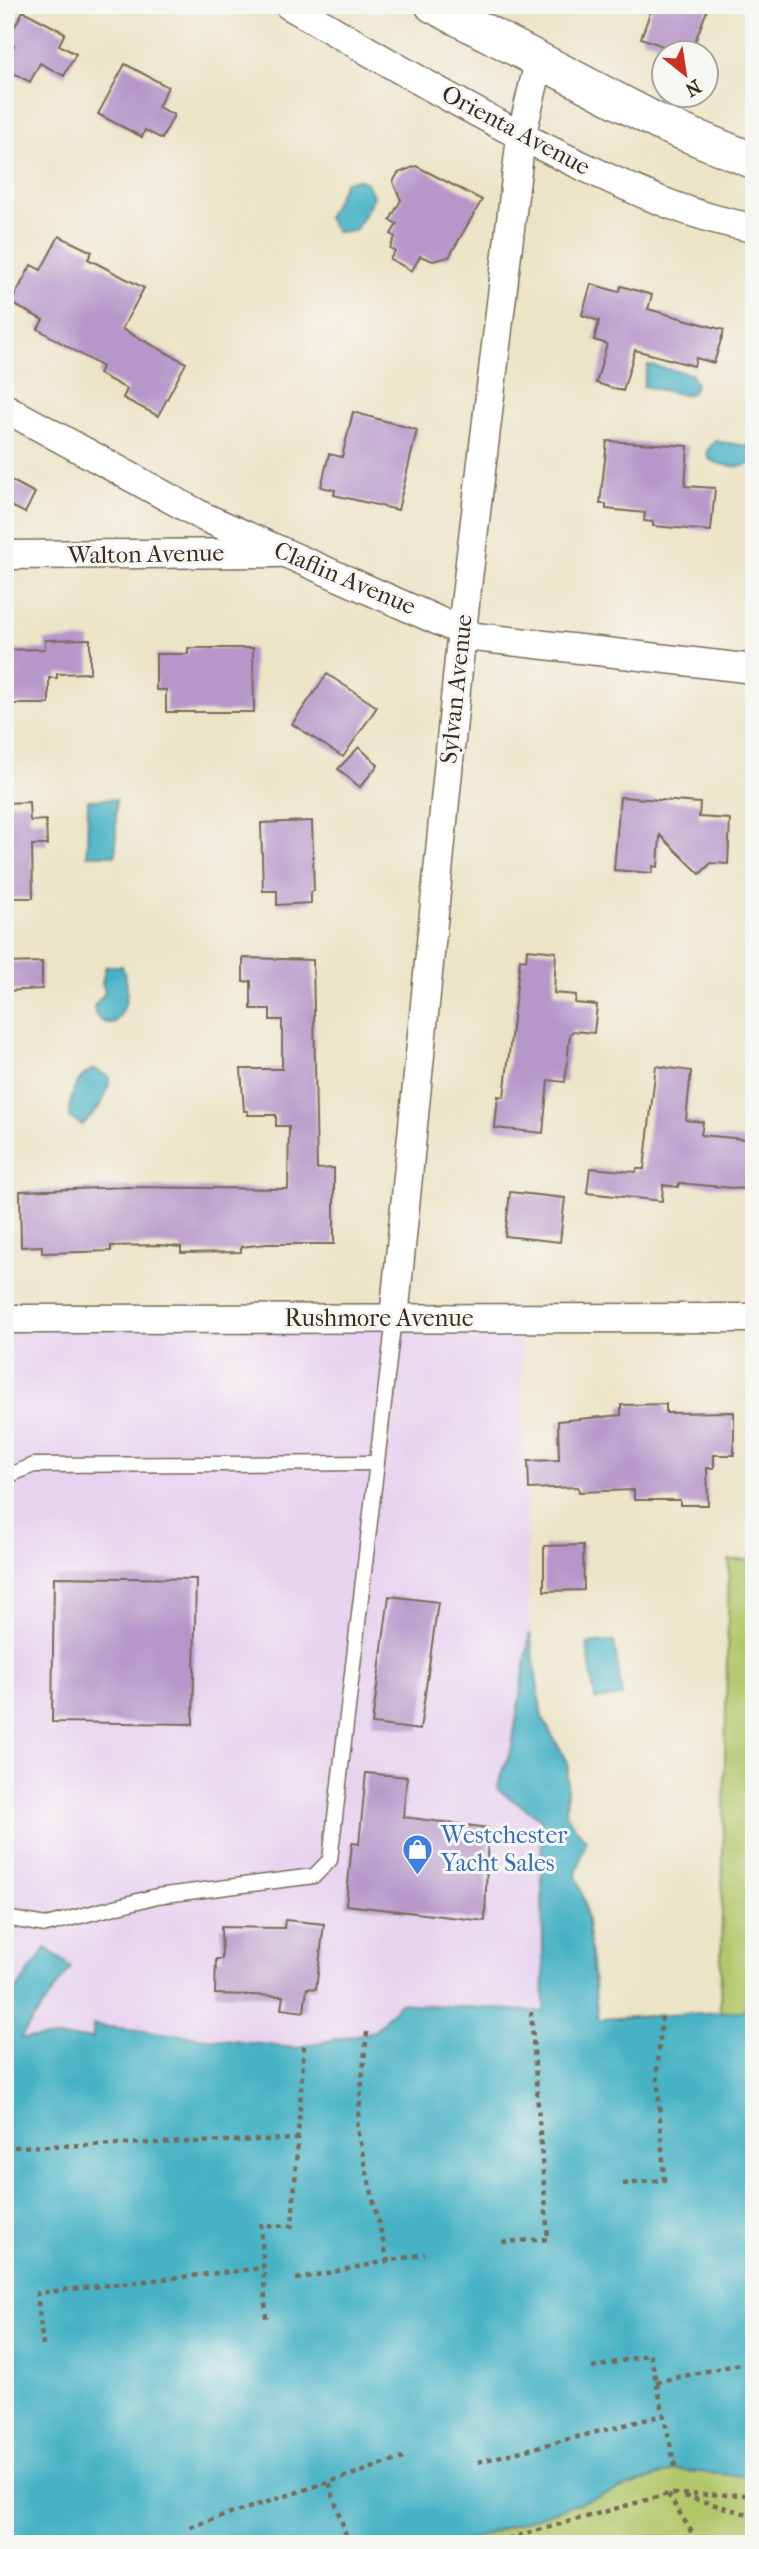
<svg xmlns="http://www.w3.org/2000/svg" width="759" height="2549" viewBox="0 0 759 2549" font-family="'IM FELL French Canon',serif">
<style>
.built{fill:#e7d2ef}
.green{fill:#b2c76b;stroke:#767844;stroke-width:2}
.water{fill:#47b2c5;stroke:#416e72;stroke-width:2}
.building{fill:#b797c9}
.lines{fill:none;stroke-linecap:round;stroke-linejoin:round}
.service-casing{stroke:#796b59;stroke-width:17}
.minor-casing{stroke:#796b59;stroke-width:31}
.tertiary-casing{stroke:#796b59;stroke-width:38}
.path{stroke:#796b59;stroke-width:4.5;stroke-dasharray:5 5;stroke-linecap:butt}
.service{stroke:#fff;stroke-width:14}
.minor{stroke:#fff;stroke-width:28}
.tertiary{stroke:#fff;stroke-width:35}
.labels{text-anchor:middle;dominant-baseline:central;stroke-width:6;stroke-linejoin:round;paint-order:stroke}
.street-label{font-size:24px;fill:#3b2a1e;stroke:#f6f6f2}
.shop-label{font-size:24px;fill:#366cbe;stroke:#f6f6f2;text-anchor:start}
</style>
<rect width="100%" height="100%" fill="#f6f6f2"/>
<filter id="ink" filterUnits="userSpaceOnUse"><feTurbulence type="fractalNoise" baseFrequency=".0143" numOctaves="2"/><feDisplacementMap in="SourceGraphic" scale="14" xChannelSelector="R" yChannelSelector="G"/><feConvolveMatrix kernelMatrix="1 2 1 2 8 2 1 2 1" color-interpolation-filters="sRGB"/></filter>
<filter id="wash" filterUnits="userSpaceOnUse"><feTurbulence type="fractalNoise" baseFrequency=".00686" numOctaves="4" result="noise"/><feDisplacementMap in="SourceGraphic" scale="28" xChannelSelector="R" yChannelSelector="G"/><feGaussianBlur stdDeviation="1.57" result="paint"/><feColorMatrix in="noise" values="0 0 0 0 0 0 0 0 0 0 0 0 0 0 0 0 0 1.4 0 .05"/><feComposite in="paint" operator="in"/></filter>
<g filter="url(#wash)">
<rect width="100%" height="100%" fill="#ece4c6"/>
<polygon class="built" points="5,1322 520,1323 530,1633 512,1746 497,1789 541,1819 544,2013 400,2003 376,2031 294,2048 94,2025 93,2038 19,2038 71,1967 46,1949 5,2006"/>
<g class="green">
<polygon points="729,1560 754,1560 754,2010 720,2013"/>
<polygon points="676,2470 754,2477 754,2544 457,2544"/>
</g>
<g class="water">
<polygon points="357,179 367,183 374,197 355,231 336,232 327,218 345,182"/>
<polygon points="648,365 692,374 696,385 692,393 685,395 643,386"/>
<path d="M715 441 753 447 754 462C742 470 722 466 709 459L707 451Z"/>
<polygon points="116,799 116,855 87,855 88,800"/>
<path d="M106 966H122C130 985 129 1008 114 1023 102 1024 94 1018 94 1006L105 993 102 982Z"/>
<path d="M94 1069 109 1077C109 1096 96 1113 82 1125L69 1117C70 1098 74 1077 94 1069Z"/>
<polygon points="530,1633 542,1717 568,1764 566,1815 586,1841 576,1875 585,1903 598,2019 754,2010 754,2477 676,2470 457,2544 5,2544 5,2006 46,1948 71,1967 20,2038 93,2038 93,2025 294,2048 375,2031 399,2003 544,2012 541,1819 497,1789 512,1746"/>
<polygon points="614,1641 622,1696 595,1700 587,1644"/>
</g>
<g id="blocks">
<g class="building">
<polygon points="653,5 709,5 691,52 679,52 641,38"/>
<polygon points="23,11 65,33 59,45 76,54 64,76 40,63 30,82 5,69 14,45 7,41"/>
<polygon points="125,64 168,87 158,107 174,115 162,139 145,130 142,137 98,114"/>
<polygon points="416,166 482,200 449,257 433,261 420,256 412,271 390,259 395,251 390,248 395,237 391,234 397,224 390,220 401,200 393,182 398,173"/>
<polygon points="59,236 92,252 88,259 144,288 122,329 186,363 158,416 123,398 127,389 99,374 102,367 38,329 43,320 11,303 31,265 41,270"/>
<polygon points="591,284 619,292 621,286 652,295 648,309 724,330 714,363 696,358 694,366 635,350 623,391 596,383 607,344 594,340 599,321 582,315"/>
<polygon points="353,412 417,430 398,510 334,495 335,490 321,487 329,454 342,457"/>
<polygon points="607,441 688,446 685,486 715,488 711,531 653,526 653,522 644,521 645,513 606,509 606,504 600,504"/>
<polygon points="5,477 35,493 25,513 5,503"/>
<polygon points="90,639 90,673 57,674 57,678 49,678 49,704 5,704 5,650 45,649 45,640"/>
<polygon points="188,648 253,648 254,712 166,712 166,690 156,690 156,654 188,654"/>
<polygon points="327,674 377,707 343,757 292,724"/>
<polygon points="359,747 378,765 360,787 338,769"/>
<polygon points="620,797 700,803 699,817 730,819 728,864 711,863 700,874 660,835 658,867 653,866 652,873 614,870"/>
<polygon points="29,802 30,821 46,820 47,845 32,845 33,898 5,898 5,803"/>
<polygon points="312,821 314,891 311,892 311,903 277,905 277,891 263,891 261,823"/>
<polygon points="527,949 556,952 554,993 576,995 575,1003 597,1005 594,1033 573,1031 570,1034 565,1082 548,1080 543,1133 495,1128 498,1096 504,1097 520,959 526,960"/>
<polygon points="243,958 313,960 317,1169 334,1168 334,1244 267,1244 241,1247 241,1252 181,1253 181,1247 160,1245 111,1246 111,1251 83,1252 42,1253 42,1246 21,1247 20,1191 127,1187 288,1189 289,1126 276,1126 276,1115 248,1115 248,1111 244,1111 241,1069 282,1069 282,1020 270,1020 270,1009 251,1009 251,981 243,982"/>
<polygon points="42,962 42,989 5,991 5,963"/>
<polygon points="656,1066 691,1071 686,1120 703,1122 701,1135 754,1140 754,1190 679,1183 678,1187 663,1185 662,1201 587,1193 590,1168 636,1172 637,1169 644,1169"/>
<polygon points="510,1192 565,1198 560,1242 505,1236"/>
<polygon points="666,1404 666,1413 734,1412 734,1455 714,1455 714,1468 707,1468 708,1505 680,1505 680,1500 634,1500 634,1490 579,1492 578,1487 529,1489 528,1461 559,1460 558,1421 621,1415 621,1405"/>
<polygon points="583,1545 584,1590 544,1591 544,1546"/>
<polygon points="54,1577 196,1579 193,1724 52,1722"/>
<polygon points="389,1596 438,1602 420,1730 372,1724"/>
<polygon points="366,1773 407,1777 403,1817 488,1828 485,1921 346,1905 352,1843 359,1844"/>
<polygon points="285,1920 324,1924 316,1989 307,1988 304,2012 281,2009 283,1996 215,1994 216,1959 222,1959 221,1927 284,1928"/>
</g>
</g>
</g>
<g filter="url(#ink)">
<use href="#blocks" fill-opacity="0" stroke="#796b59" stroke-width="2"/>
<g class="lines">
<defs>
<g id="service">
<polyline points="5,1477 34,1465 377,1463"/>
<polyline points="5,1918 46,1925 157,1896 314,1876 330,1860 394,1318"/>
</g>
<g id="minor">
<path d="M289 5C388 62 485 121 589 169 642 194 695 218 754 228"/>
<polyline points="5,408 204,517 475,637 754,669"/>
<polyline points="5,555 277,553"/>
<polyline points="394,1318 462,629 521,137 539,62"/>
<polyline points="5,1319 754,1318"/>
</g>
<polyline id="tertiary" points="433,5 660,123 754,161"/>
</defs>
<use href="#service" class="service-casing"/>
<use href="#minor" class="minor-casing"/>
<use href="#tertiary" class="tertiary-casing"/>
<g class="path">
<polyline points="367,2032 357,2130 388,2262"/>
<polyline points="14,2147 298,2139"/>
<polyline points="623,2184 664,2180 657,2072 662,2015"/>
<polyline points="502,2242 548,2239 531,2012"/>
<polyline points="296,2279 425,2254"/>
<polyline points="266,2318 261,2225 292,2226 304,2046"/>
<polyline points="43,2346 37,2293 263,2268"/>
<polyline points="592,2368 650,2354 676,2470"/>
<polyline points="656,2382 754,2361"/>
<polyline points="478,2462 664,2415"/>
<polyline points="329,2483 349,2544"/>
<polyline points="668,2494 699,2544"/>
<polyline points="684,2496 754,2516"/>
<polyline points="190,2527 403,2458"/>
<polyline points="489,2544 668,2494 754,2495"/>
</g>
<use href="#service" class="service"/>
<use href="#minor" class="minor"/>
<use href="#tertiary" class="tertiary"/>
</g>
</g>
<defs>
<symbol id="shop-pin" viewBox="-11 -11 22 30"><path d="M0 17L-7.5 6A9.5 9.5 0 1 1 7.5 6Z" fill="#3f7fe0" stroke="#f6f6f2"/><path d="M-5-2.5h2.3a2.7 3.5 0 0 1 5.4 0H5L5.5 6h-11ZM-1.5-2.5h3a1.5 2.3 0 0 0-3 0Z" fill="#fff"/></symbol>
</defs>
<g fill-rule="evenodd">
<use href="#shop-pin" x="400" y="1832" width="35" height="47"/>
</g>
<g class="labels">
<g class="street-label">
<text transform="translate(516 130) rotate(28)">Orienta Avenue</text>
<text transform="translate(146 554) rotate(-1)">Walton Avenue</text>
<text transform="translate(345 578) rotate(23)">Claflin Avenue</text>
<text transform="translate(456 689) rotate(-84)">Sylvan Avenue</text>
<text x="379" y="1318">Rushmore Avenue</text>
</g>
<g class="shop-label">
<text x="441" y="1835">Westchester<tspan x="441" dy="28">Yacht Sales</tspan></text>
</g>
</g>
<rect width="759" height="2549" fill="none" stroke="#f6f6f2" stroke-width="28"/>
<g transform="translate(685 74) rotate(150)"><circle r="33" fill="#f6f6f2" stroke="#aba49d" stroke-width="2"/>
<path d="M0-5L12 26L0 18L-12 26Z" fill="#c8321e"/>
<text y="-10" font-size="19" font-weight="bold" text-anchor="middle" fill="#3b2a1e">N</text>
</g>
</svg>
